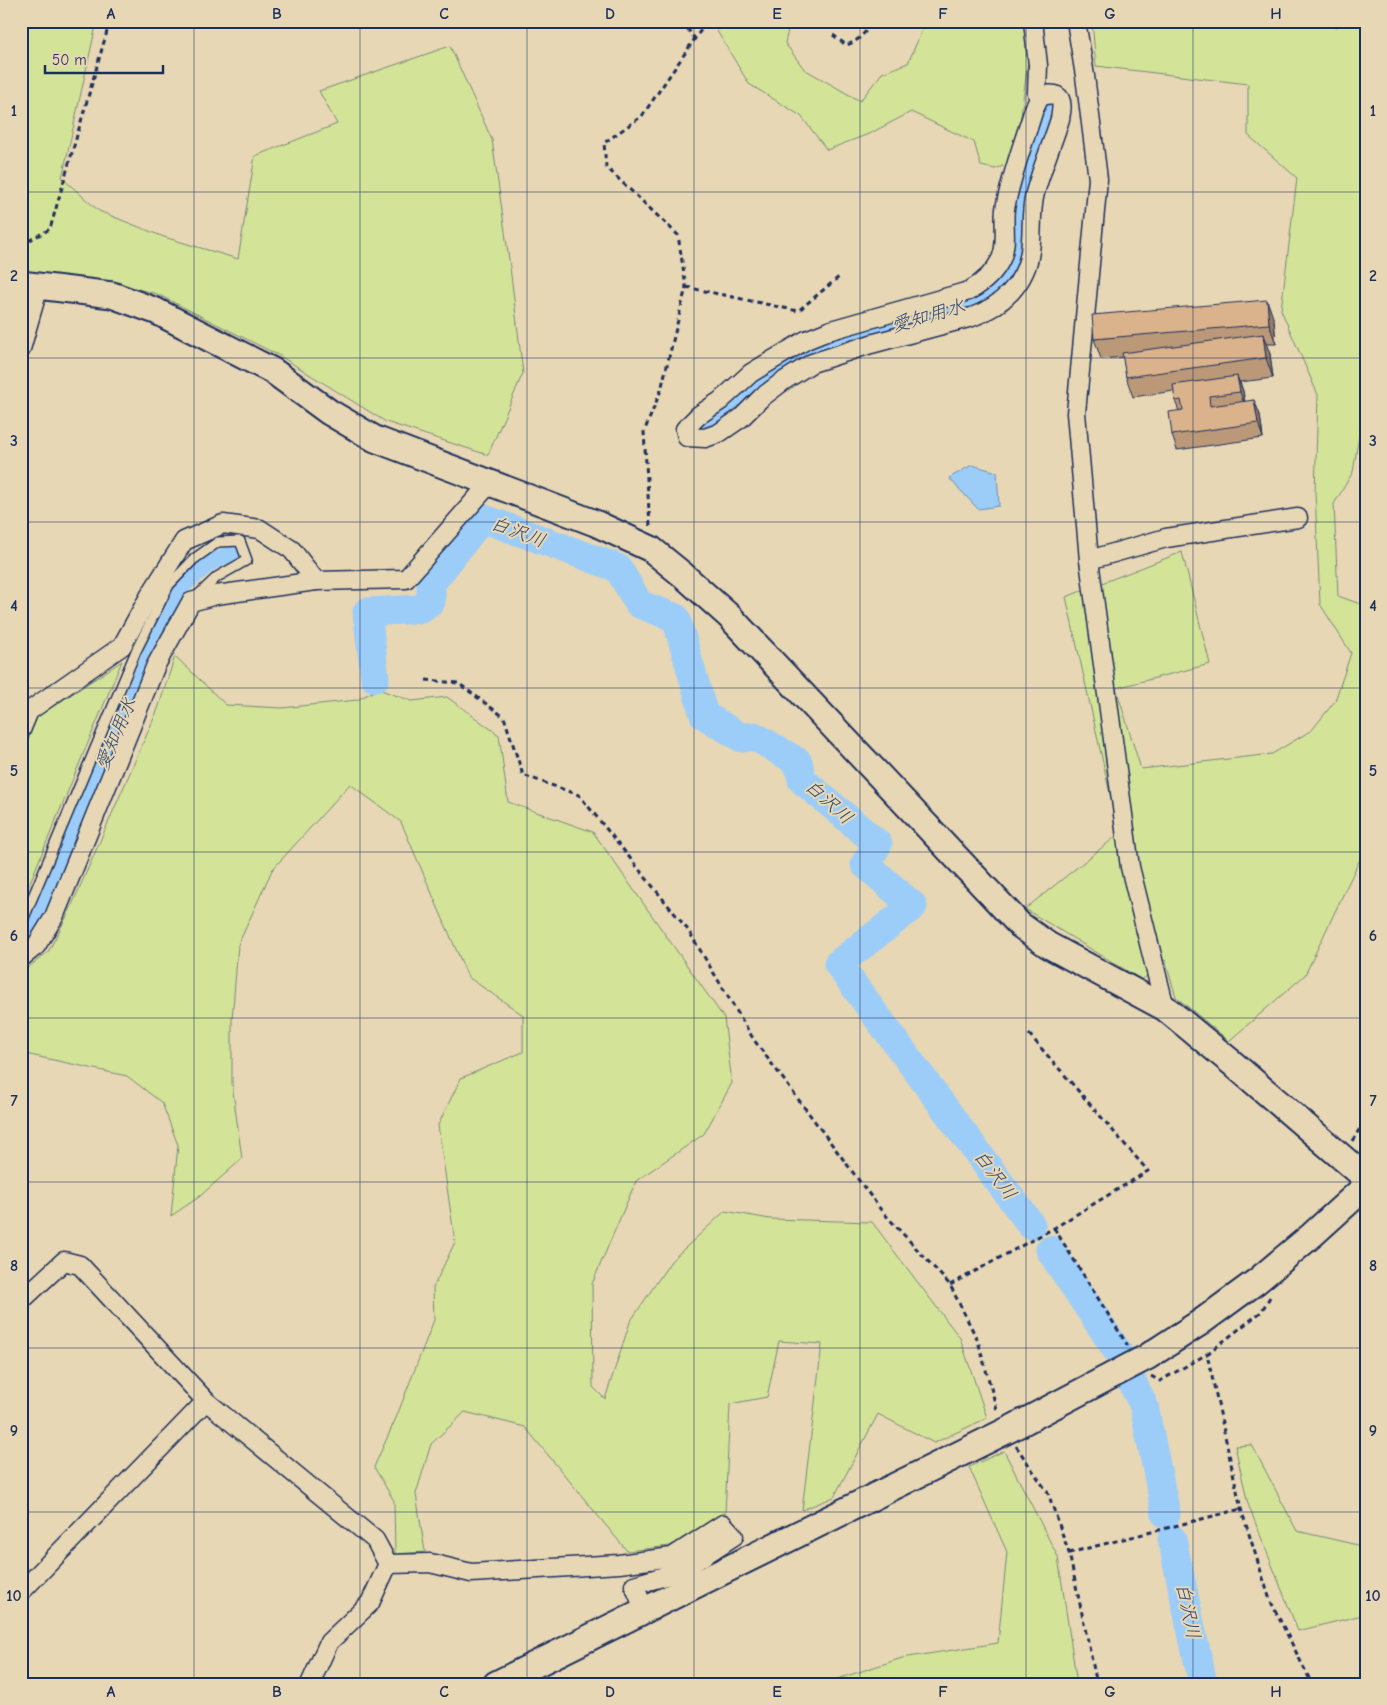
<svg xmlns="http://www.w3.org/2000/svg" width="1387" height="1705" viewBox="0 0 1387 1705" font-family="'Comic Neue','Klee One',sans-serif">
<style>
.green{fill:#d3e397;stroke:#77897a}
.water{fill:#9ccdf8;stroke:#688eba}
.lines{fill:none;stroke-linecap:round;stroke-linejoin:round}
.canal{stroke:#9ccdf8;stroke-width:16}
.river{stroke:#9ccdf8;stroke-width:29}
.lane-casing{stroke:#1b2f5e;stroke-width:12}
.street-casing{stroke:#1b2f5e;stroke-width:21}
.secondary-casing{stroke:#1b2f5e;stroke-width:29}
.path{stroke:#1b2f5e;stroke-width:3;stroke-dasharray:5 4;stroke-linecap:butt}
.lane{stroke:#e8d7b4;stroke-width:9}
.street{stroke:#e8d7b4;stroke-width:18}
.secondary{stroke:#e8d7b4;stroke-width:25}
.wall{fill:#bb9978;stroke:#1b2f5e}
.shaded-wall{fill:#997d61;stroke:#1b2f5e}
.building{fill:#dab28b;stroke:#1b2f5e}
.grid{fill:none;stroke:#1b2f5e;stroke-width:1;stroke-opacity:0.55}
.labels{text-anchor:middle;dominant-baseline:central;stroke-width:4;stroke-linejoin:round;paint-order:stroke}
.water-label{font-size:19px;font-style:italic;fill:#2e4775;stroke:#e8d7b4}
.neatline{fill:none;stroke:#1b2f5e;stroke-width:2}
.grid-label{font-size:16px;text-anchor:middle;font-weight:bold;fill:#1b2f5e}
</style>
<rect width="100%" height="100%" fill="#e8d7b4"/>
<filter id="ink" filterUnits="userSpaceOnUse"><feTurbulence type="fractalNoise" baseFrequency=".02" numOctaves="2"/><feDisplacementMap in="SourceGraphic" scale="10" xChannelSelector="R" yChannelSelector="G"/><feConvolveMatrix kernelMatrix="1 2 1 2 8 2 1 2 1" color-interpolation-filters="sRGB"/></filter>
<g filter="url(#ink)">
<g class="green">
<polygon points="21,21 97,21 62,178 99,211 164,237 238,259 255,156 337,124 319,91 450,46 492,140 510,267 523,373 488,455 386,422 280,356 157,294 111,282 21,271"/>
<polygon points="723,21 790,21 785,43 804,69 860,101 882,73 908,63 926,21 1026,21 1028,60 1020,124 1008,164 995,169 981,166 974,142 911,112 871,133 827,150 801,116 749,84 717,31"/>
<polygon points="1092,21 1271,21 1337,27 1344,21 1366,21 1366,394 1353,472 1334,504 1338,596 1366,606 1366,853 1359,861 1305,975 1229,1041 1176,997 1165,960 1142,980 1025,909 1119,834 1066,597 1182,552 1210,664 1116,688 1141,769 1272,754 1312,730 1335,701 1351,653 1320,604 1315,492 1318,395 1281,310 1297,178 1248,135 1248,84 1096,66"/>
<polygon points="175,656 226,705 282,708 357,700 378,689 412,701 447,697 499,735 508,802 593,832 724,1018 732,1083 704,1134 636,1181 592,1284 593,1387 605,1399 630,1322 671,1261 725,1211 770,1219 872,1222 960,1338 987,1418 934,1443 878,1414 834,1497 802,1510 822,1344 779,1341 767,1397 730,1404 725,1514 670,1546 627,1551 525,1427 465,1412 431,1444 416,1494 425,1552 395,1554 394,1501 374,1467 396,1418 434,1320 433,1288 455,1242 438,1125 461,1078 523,1052 523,1015 468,977 401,822 350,784 272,870 238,945 232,1020 232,1084 242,1159 199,1197 171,1216 178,1145 162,1103 127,1076 21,1053 21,973 48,952 68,914 158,709"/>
<polygon points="122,661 21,904 21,758 37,717"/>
<polygon points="1252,1445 1297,1531 1366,1547 1366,1614 1298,1631 1248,1504 1235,1446"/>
<polygon points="1004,1451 1058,1557 1077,1684 822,1684 902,1658 998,1643 1007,1552 969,1467"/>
</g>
<polygon class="water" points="972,465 997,472 999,506 978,509 949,478"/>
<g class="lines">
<g class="canal">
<polyline points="690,432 717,421 764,381 801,357 845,340 936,316 980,301 996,292 1010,275 1018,254 1022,198 1051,107"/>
<polyline points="21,939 33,929 177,591 209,564 237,550"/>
</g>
<g class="river">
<polyline points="375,678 367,612 420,609 431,601 431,583 482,518 618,568 639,604 676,618 704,715 742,738 754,736 798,762 802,780 878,844 865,864 913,906 838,964 1031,1225"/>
<polyline points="1050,1250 1118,1352"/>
<polyline points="1132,1382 1144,1406 1166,1514"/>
<polyline points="1172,1539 1203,1684"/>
</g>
<defs>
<polyline id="lane" points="21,925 136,651 169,585 194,559 218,542 240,541 247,560 217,577 197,596"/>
<g id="street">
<path d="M1033 21 1038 65 1037 93 1039 99 1034 109C1024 142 1011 175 1005 209 1003 225 1008 243 1001 259 994 274 983 283 969 291L831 330 806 340 751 373 720 401 699 415 685 429 687 437 705 438 719 433 741 418 761 398 782 382 812 363 871 344 972 317C1002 306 1026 283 1030 251 1033 231 1030 212 1035 193 1042 168 1052 144 1060 119 1061 113 1063 105 1060 99 1056 92 1043 94 1039 99"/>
<polyline points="1076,21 1085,76 1098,179 1076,413 1089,560 1130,867 1165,1008"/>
<polyline points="21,349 39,286"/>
<polyline points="1089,560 1166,538 1298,518"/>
<polyline points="21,730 29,711 122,646 150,595 184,541 223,524 260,529 292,550 316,581"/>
<polyline points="21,958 36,946 54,917 156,665 191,602 216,595 316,581 406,579 490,483"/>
<polyline points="21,1301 64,1261 80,1265 206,1401 375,1540 388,1564"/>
<polyline points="388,1564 430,1563 471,1573 619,1564 672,1557 723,1524 734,1536 679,1572 634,1585 645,1611"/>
<polyline points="21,1592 206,1401"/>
<polyline points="310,1684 329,1642 370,1603 388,1564"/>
</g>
<g id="secondary">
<polyline points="21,284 112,295 156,311 273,371 329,412 375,439 595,523 651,549 683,575 730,617 1020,925 1048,945 1165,1008 1231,1062 1366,1178"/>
<polyline points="496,1684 1012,1428 1147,1357 1201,1322 1257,1281 1312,1235 1366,1186"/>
</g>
</defs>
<use href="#lane" class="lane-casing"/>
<use href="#street" class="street-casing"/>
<use href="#secondary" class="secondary-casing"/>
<g class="path">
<polyline points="682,21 695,39"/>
<path d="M833 35 846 45C860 41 865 32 873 21"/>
<polyline points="21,245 50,229 110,21"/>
<polyline points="686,287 798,311 839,277"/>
<polyline points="650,526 644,432 661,390 686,287 678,235 606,167 604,143 642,116 707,21"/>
<polyline points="426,680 458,683 504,717 523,775 579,795 688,930 754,1040 881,1210 950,1285 978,1341 997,1410"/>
<polyline points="1352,1141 1366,1119"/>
<polyline points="1054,1228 1128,1346"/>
<polyline points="950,1285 1054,1228 1148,1171 1028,1033"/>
<polyline points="1270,1297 1261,1312 1207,1354 1241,1509 1270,1600 1312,1684"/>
<polyline points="1151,1376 1160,1381 1207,1354"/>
<polyline points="1016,1446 1048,1493 1069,1553 1097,1684"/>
<polyline points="1069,1553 1241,1509"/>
</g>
<use href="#lane" class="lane"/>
<use href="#street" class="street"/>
<use href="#secondary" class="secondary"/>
</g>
<polygon class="wall" points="1274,320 1276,344 1266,344 1270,354 1273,378 1240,382 1243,391 1245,402 1254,400 1260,415 1263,438 1177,450 1172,435 1179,411 1175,401 1174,391 1133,397 1126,377 1123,357 1101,359 1094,339"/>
<g class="shaded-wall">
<polygon points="1267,300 1274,320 1276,344 1269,324"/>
<polygon points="1263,334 1270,354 1273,378 1266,358"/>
<polygon points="1237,376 1243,391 1245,407 1240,392"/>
<polygon points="1254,400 1260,415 1263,438 1258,423"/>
</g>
<g class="building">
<polygon points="1267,300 1269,324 1094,339 1092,315"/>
<polygon points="1263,334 1266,358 1126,377 1122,353"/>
<polygon points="1237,376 1240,392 1209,396 1210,406 1254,400 1258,423 1172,435 1169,412 1183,410 1181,400 1175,401 1173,385"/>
</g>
</g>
<path class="grid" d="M194 21V1684M360 21V1684M527 21V1684M694 21V1684M860 21V1684M1026 21V1684M1193 21V1684M21 192H1366M21 358H1366M21 522H1366M21 688H1366M21 852H1366M21 1018H1366M21 1182H1366M21 1348H1366M21 1512H1366"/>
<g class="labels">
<g class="water-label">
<text transform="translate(928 316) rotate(-16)">愛知用水</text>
<text transform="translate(518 532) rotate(20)">白沢川</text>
<text transform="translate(116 734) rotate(-67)">愛知用水</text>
<text transform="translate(829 802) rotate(42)">白沢川</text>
<text transform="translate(995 1175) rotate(53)">白沢川</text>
<text transform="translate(1188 1611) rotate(78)">白沢川</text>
</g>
</g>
<rect width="1387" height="1705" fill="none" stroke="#e8d7b4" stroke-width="55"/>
<path d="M45 65v8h118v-8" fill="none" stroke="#1b2f5e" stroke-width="2.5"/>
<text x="52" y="65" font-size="15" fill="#1b2f5e" stroke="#e8d7b4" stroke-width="4" paint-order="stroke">50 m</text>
<rect x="28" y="28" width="1332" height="1650" class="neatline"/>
<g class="grid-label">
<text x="111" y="19">A</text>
<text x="277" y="19">B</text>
<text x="444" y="19">C</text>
<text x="610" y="19">D</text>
<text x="777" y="19">E</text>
<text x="943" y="19">F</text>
<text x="1110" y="19">G</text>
<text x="1276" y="19">H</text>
<text x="14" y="116">1</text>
<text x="1373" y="116">1</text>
<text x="14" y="281">2</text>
<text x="1373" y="281">2</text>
<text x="14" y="446">3</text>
<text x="1373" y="446">3</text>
<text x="14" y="611">4</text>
<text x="1373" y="611">4</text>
<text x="14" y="776">5</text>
<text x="1373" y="776">5</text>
<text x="14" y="941">6</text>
<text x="1373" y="941">6</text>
<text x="14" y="1106">7</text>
<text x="1373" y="1106">7</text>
<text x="14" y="1271">8</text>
<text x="1373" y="1271">8</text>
<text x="14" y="1436">9</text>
<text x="1373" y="1436">9</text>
<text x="14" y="1601">10</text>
<text x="1373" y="1601">10</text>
<text x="111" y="1697">A</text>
<text x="277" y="1697">B</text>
<text x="444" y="1697">C</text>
<text x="610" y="1697">D</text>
<text x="777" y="1697">E</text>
<text x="943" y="1697">F</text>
<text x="1110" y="1697">G</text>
<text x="1276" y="1697">H</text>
</g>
</svg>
